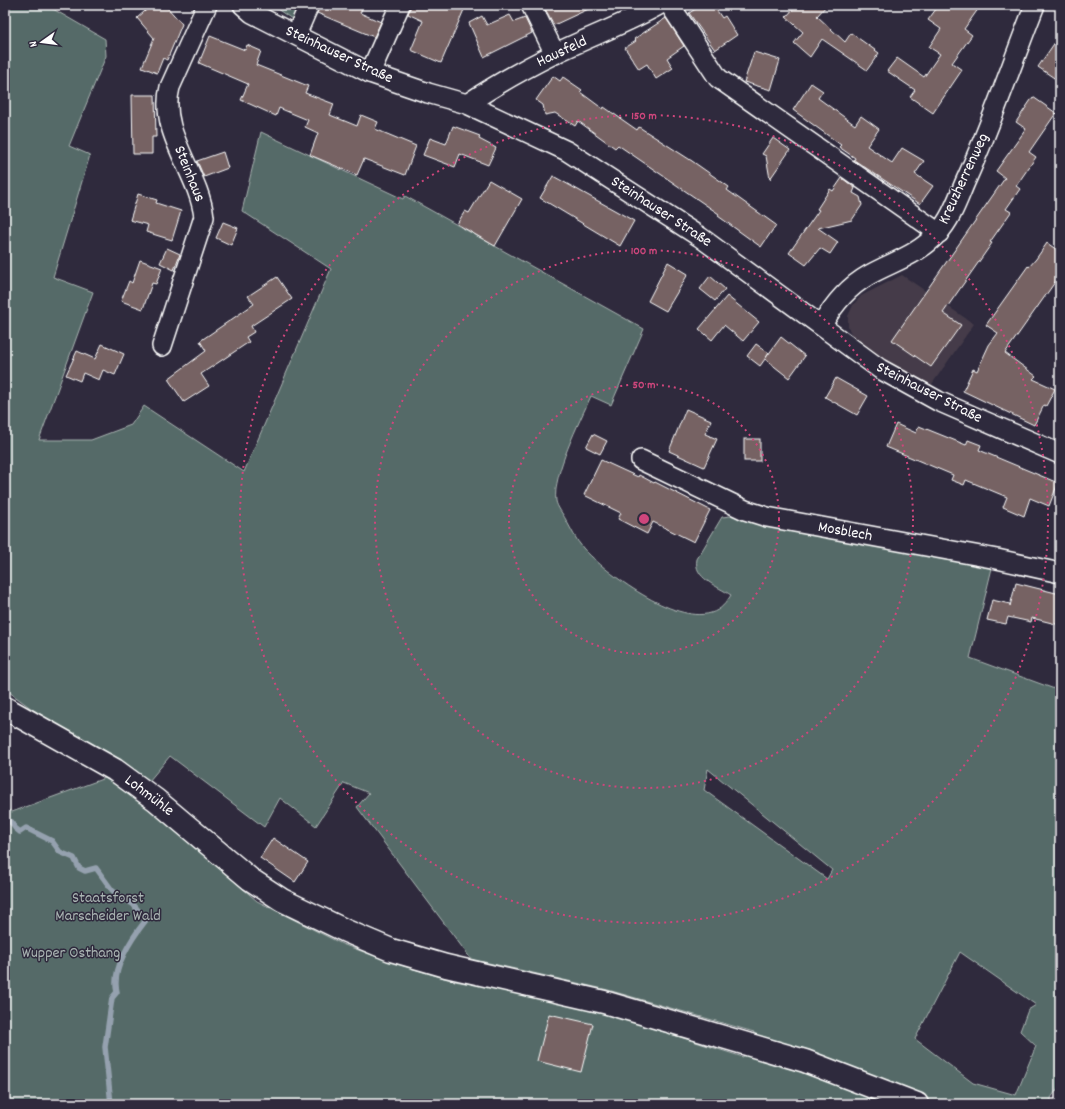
<svg xmlns="http://www.w3.org/2000/svg" width="1065" height="1109" viewBox="0 0 1065 1109" font-family="Dekko,sans-serif">
<style>
.built{fill:#443b48}
.green{fill:#556b67;stroke:#aab5b3;fill-rule:evenodd}
.lines{fill:none;stroke-linecap:round;stroke-linejoin:round}
.stream{stroke:#95a1af;stroke-width:5.5}
.building{fill:#766263;stroke:#fff}
.minor-casing{stroke:#fff;stroke-width:22}
.major-casing{stroke:#fff;stroke-width:25}
.minor{stroke:#2f2a3d;stroke-width:19}
.major{stroke:#2f2a3d;stroke-width:22}
.ring{fill:none;stroke:#ce467c;stroke-width:2;stroke-dasharray:2 4}
.labels{text-anchor:middle;dominant-baseline:central;stroke-width:3;stroke-linejoin:round;paint-order:stroke}
.street-label{font-size:16px;fill:#fff;stroke:#2f2a3d}
.park-label{font-size:16px;fill:#aab5b3;stroke:#2f2a3d}
.centre{fill:#ce467c;stroke:#2f2a3d;stroke-width:2}
.ring-label{font-size:12px;text-anchor:middle;font-weight:bold;fill:#ce467c;stroke:#2f2a3d;stroke-width:3;stroke-linejoin:round;paint-order:stroke}
</style>
<rect width="100%" height="100%" fill="#2f2a3d"/>
<filter id="ink" filterUnits="userSpaceOnUse"><feTurbulence type="fractalNoise" baseFrequency=".025" numOctaves="2"/><feDisplacementMap in="SourceGraphic" scale="8" xChannelSelector="R" yChannelSelector="G"/><feConvolveMatrix kernelMatrix="1 2 1 2 8 2 1 2 1" color-interpolation-filters="sRGB"/></filter>
<g filter="url(#ink)">
<polygon class="built" points="902,275 974,324 930,387 859,343 852,336 848,327 848,316 853,305 861,296"/>
<g class="green">
<path d="M5 5H46L105 39 106 56 69 146 90 155 53 277 93 292 39 440H91L131 425 144 406 244 472 331 269 242 211 261 132 403 199 405 196 644 329 611 405 591 396C580 421 552 475 556 501 557 507 563 514 566 520 571 529 576 540 583 548 607 574 674 624 711 613 721 610 726 603 731 595 717 586 693 578 697 559L722 517 739 515 993 564 970 658 1060 691V1085L1051 1098V1104H5V808L12 812 105 778 154 811 257 901 342 944 391 962 454 981 525 993 601 1012 743 1057 754 1032 608 990 471 959 357 807 369 793 344 783 316 826 280 798 264 827 170 756 149 781 32 709 5 689ZM708 769 832 870 827 879 704 790ZM960 952 1036 1005 1028 1010 1020 1031 1036 1046 1016 1095 973 1083 915 1039Z"/>
<polygon points="271,5 304,5 295,21"/>
</g>
<g class="lines">
<path class="stream" d="M5 822H11L15 828 20 832 26 828 52 841 60 852 74 858 79 868 85 871 96 868 112 890 119 896 133 904 146 920C132 938 111 969 117 992L112 998 105 1047 111 1104"/>
</g>
<g class="building">
<polygon points="152,5 165,5 182,24 167,60 163,58 157,73 142,67 154,38 137,18"/>
<polygon points="320,5 364,5 360,13 381,22 374,37 317,13"/>
<polygon points="411,5 466,5 441,63 411,50 423,21 408,14"/>
<polygon points="543,5 597,5 554,25"/>
<polygon points="702,5 713,5 722,18 725,16 737,35 715,50 689,13"/>
<polygon points="797,5 827,5 817,16 845,42 851,33 879,53 867,70 822,39 810,57 794,43 803,32 786,17"/>
<polygon points="939,5 981,5 964,29 972,35 952,63 962,70 933,113 910,97 915,90 887,71 897,58 924,77 940,54 929,47 941,29 928,20"/>
<polygon points="510,15 514,22 525,18 532,33 484,57 469,23 482,16 487,25"/>
<polygon points="666,18 684,46 667,58 673,68 656,79 647,64 639,69 625,48 636,41 634,39"/>
<polygon points="1060,35 1060,82 1038,67"/>
<polygon points="210,36 245,50 247,45 261,51 256,65 308,86 305,93 334,104 330,115 357,126 361,115 378,122 375,129 416,146 405,175 364,159 357,175 310,155 318,133 305,127 308,120 279,108 276,116 241,100 248,84 199,63"/>
<polygon points="754,52 780,60 771,90 744,82"/>
<polygon points="553,76 560,81 563,77 582,90 580,92 603,109 604,107 637,130 639,127 692,161 729,187 727,190 776,225 761,247 718,216 719,214 618,145 615,148 578,121 575,126 555,113 545,115 543,105 536,100"/>
<polygon points="811,83 823,91 818,98 855,125 861,116 879,129 867,146 892,163 902,148 924,161 915,174 933,186 920,204 854,160 855,158 839,147 841,145 793,110"/>
<polygon points="132,95 155,95 156,137 152,137 152,154 133,154"/>
<polygon points="1033,97 1056,113 1029,152 1036,157 1016,186 1020,189 1006,209 1011,212 990,242 992,243 943,313 961,325 931,367 892,340 1005,178 996,171 1026,129 1016,122"/>
<polygon points="453,126 480,136 479,139 496,148 488,165 460,154 455,167 423,155 430,138 446,144"/>
<polygon points="773,138 790,150 770,179 766,156 762,154"/>
<polygon points="223,152 228,168 204,177 197,161"/>
<polygon points="553,176 634,221 620,246 540,198"/>
<polygon points="842,178 855,188 853,193 860,197 862,205 852,220 818,228 838,242 830,254 820,248 806,265 789,253 819,210 817,209 830,189 833,191"/>
<polygon points="489,180 522,199 495,246 457,224 465,211 469,213"/>
<polygon points="138,194 157,200 156,203 181,211 172,240 146,232 148,225 130,220"/>
<polygon points="223,222 238,228 231,245 216,238"/>
<polygon points="1047,243 1060,252 1060,275 1005,353 1036,376 1033,379 1055,389 1046,406 1044,405 1034,425 963,391 973,369 977,371 989,345 998,333 986,325 1028,266 1029,267 1036,259"/>
<polygon points="167,248 180,254 174,270 160,263"/>
<polygon points="140,260 162,268 156,284 152,283 143,309 121,301 129,281 132,283"/>
<polygon points="668,262 688,274 666,311 648,301"/>
<polygon points="710,276 725,289 715,301 700,289"/>
<polygon points="277,277 292,299 251,326 254,332 246,337 249,342 201,374 209,386 184,402 168,379 206,351 200,341 254,304 248,296"/>
<polygon points="727,296 759,322 743,341 724,325 712,340 699,329"/>
<polygon points="781,337 805,356 789,378 765,359 760,366 747,356 756,344 769,353 765,359"/>
<polygon points="102,344 124,354 115,375 103,370 99,380 83,373 80,381 66,375 77,351 95,359"/>
<polygon points="836,378 868,396 857,415 825,397"/>
<polygon points="686,409 711,420 705,434 717,439 704,467 669,451"/>
<polygon points="896,424 916,433 919,426 966,445 968,440 981,445 979,450 1058,483 1049,506 1030,498 1024,516 1003,507 1007,497 966,480 964,485 951,480 953,475 886,447"/>
<polygon points="593,434 607,441 600,454 586,447"/>
<rect x="744" y="439" width="16" height="22"/>
<polygon points="601,460 638,477 639,475 654,483 655,482 710,510 694,542 653,522 647,534 618,519 621,513 584,495"/>
<polygon points="1016,583 1060,594 1060,625 1032,618 1031,622 1008,617 1006,624 987,620 992,600 1010,604 1010,606"/>
<polygon points="273,838 308,862 295,882 260,858"/>
<polygon points="549,1014 593,1024 581,1072 537,1061"/>
</g>
<g class="lines">
<defs>
<g id="minor">
<polyline points="243,5 252,13 370,73 428,93 467,104 567,151 700,237 880,369 938,401 1060,454"/>
<polyline points="531,5 555,54"/>
<polyline points="670,5 718,78 939,233"/>
<polyline points="296,35 309,5"/>
<polyline points="370,73 400,5"/>
<path d="M467 104C495 85 524 69 554 54 589 37 625 24 659 5"/>
<path d="M822 325C833 305 848 287 869 275 894 261 917 256 938 233 952 218 958 198 966 180 992 123 1012 63 1035 5"/>
<path d="M162 346 204 217C199 172 158 133 170 87L207 5"/>
<polyline points="641,460 745,510 767,517 997,559 1060,573"/>
</g>
<polyline id="major" points="5,708 115,770 156,800 250,879 282,900 346,931 391,950 446,966 604,1002 805,1061 917,1104"/>
</defs>
<use href="#minor" class="minor-casing"/>
<use href="#major" class="major-casing"/>
<use href="#minor" class="minor"/>
<use href="#major" class="major"/>
</g>
</g>
<g class="ring">
<circle cx="644" cy="519" r="135"/>
<circle cx="644" cy="519" r="269"/>
<circle cx="644" cy="519" r="404"/>
</g>
<g class="labels">
<g class="street-label">
<text transform="translate(562 52) rotate(-25)">Hausfeld</text>
<text transform="translate(339 55) rotate(25)">Steinhauser Straße</text>
<text transform="translate(189 174) rotate(68)">Steinhaus</text>
<text transform="translate(964 179) rotate(-65)">Kreuzherrenweg</text>
<text transform="translate(661 212) rotate(33)">Steinhauser Straße</text>
<text transform="translate(929 393) rotate(27)">Steinhauser Straße</text>
<text transform="translate(845 532) rotate(10)">Mosblech</text>
<text transform="translate(149 796) rotate(37)">Lohmühle</text>
</g>
<g class="park-label">
<text x="108" y="898">Staatsforst<tspan x="108" dy="18">Marscheider Wald</tspan></text>
<text x="71" y="953">Wupper Osthang</text>
</g>
</g>
<circle cx="644" cy="519" r="6" class="centre"/>
<g class="ring-label">
<text x="644" y="119">150 m</text>
<text x="644" y="254">100 m</text>
<text x="644" y="388">50 m</text>
</g>
<rect width="1065" height="1109" fill="none" stroke="#2f2a3d" stroke-width="20"/>
<rect x="10" y="10" width="1045" height="1089" fill="none" stroke="#fff" stroke-width="1.5" filter="url(#ink)"/>
<g transform="translate(42 42) rotate(256)" stroke="#2f2a3d" stroke-width="3" paint-order="stroke">
<path d="M0-3L7 15L0 10L-7 15Z" fill="#ffffff"/>
<text y="-6" font-size="11" font-weight="bold" text-anchor="middle" fill="#ffffff">N</text>
</g>
</svg>
